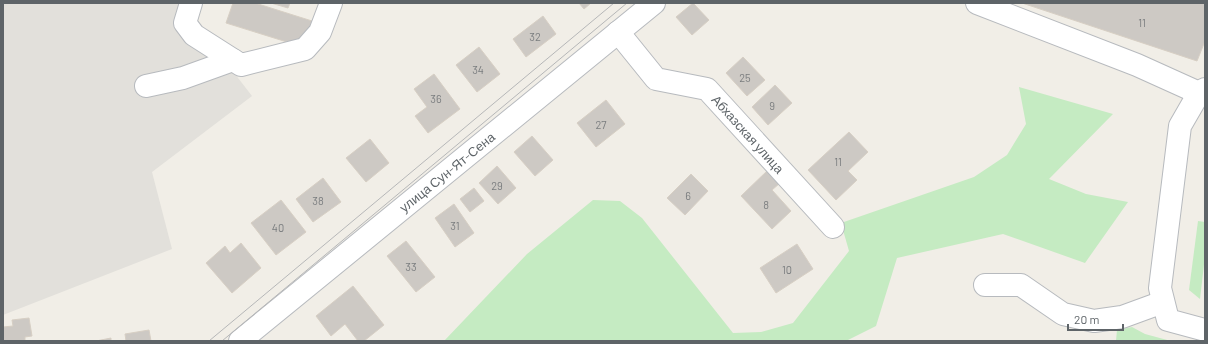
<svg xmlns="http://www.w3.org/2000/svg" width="1208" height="344" viewBox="0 0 1208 344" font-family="Barlow,sans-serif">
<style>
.industrial{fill:#e2e0db}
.green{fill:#c5ebc2}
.building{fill:#cdc9c4;stroke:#d7cfc4}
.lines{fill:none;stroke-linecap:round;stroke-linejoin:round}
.minor-casing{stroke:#b7babe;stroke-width:24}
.minor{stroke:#fff;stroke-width:22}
.tram{stroke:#b6b7b8;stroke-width:1}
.labels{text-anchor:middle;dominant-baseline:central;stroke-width:3.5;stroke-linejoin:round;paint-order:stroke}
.number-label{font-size:11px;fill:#7a7d7f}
.street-label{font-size:13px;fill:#5e6468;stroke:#fff}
</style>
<rect width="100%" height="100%" fill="#f1eee7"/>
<polygon class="industrial" points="3,3 180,3 252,96 152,172 172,249 3,315"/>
<g class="green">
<polygon points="1019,87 1113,114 1049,179 1086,194 1128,202 1085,263 1003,234 897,258 876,326 846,341 444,341 527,254 593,200 620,201 642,218 733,333 761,332 793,323 849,251 841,223 974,177 1007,155 1026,124"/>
<polygon points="1198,221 1205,222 1205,256 1200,299 1189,290"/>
<polygon points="1132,327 1145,334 1171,341 1116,341 1117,330"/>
</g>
<g class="building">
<polygon points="233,3 255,3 312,21 303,47 226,23"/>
<polygon points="271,3 290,3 288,8"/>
<polygon points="579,3 591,3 584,9"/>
<polygon points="693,3 709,20 692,35 676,17"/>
<polygon points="1022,3 1205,3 1205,41 1197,61"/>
<polygon points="543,16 556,34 526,57 513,39"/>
<polygon points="479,47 500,74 477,92 456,65"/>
<polygon points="743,57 765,80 747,96 726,73"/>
<polygon points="434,74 460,109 428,133 415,116 427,107 414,89"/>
<polygon points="775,85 792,103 768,125 752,107"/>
<polygon points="606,100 625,124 596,147 577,123"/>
<polygon points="849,132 868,152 848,171 857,180 836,200 808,170"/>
<polygon points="532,136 553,160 535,176 514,152"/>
<polygon points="370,139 389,163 366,182 346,158"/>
<polygon points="497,166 516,188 498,204 479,183"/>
<polygon points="768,170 780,183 772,190 791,211 772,229 741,196"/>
<polygon points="691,174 708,191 685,215 667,198"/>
<polygon points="323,178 341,202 313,222 296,199"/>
<polygon points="474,188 484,201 470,212 460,199"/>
<polygon points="281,200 306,232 276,255 251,223"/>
<polygon points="454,204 474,233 455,247 435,218"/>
<polygon points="406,241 435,277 416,292 387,256"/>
<polygon points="241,243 261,268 232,293 206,263 225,246 230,253"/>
<polygon points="797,244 813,269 776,293 760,268"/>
<polygon points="353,286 384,325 364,341 358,341 345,324 331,336 316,316"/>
<polygon points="29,318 32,336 25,337 25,341 3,341 3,327 13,326 12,320"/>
<polygon points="149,330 151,341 126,341 125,334"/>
<polygon points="111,338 111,341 96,341"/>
</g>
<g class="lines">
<defs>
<g id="minor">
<polyline points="191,3 185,23 194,35 241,65 305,49 320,32 331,3"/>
<polyline points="977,3 1137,65 1199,93"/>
<polyline points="618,32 656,79 707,89 833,227"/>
<polyline points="146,86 183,78 233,60"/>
<polyline points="1205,89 1199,93 1180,126 1160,288 1168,320 1205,330"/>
<polyline points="985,285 1021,285 1063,314 1094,321 1122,317 1163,302"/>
<polyline points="240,341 654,3"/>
</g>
</defs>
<use href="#minor" class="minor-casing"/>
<use href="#minor" class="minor"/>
<g class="tram">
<polyline points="209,341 614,3"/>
<polyline points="222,341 627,3"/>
</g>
</g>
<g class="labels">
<g class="number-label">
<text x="1142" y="22">11</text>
<text x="535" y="36">32</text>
<text x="478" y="69">34</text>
<text x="745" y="77">25</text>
<text x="436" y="98">36</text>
<text x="772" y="105">9</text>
<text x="601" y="124">27</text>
<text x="838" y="161">11</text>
<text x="497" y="185">29</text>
<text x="688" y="195">6</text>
<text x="318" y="200">38</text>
<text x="766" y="204">8</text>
<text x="455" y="225">31</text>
<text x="278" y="227">40</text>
<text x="411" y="266">33</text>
<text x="787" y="269">10</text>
</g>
<g class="street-label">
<text transform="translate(748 134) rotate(48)">Абхазская улица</text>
<text transform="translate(447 172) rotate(-39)">улица Сун-Ят-Сена</text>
</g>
</g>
<rect width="1208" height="344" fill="none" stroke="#5e6468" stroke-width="8"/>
<path d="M1068 324v6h55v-6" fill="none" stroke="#5e6468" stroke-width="2"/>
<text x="1074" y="324" font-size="12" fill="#5e6468" stroke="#ffffff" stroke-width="3" paint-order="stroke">20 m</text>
</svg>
